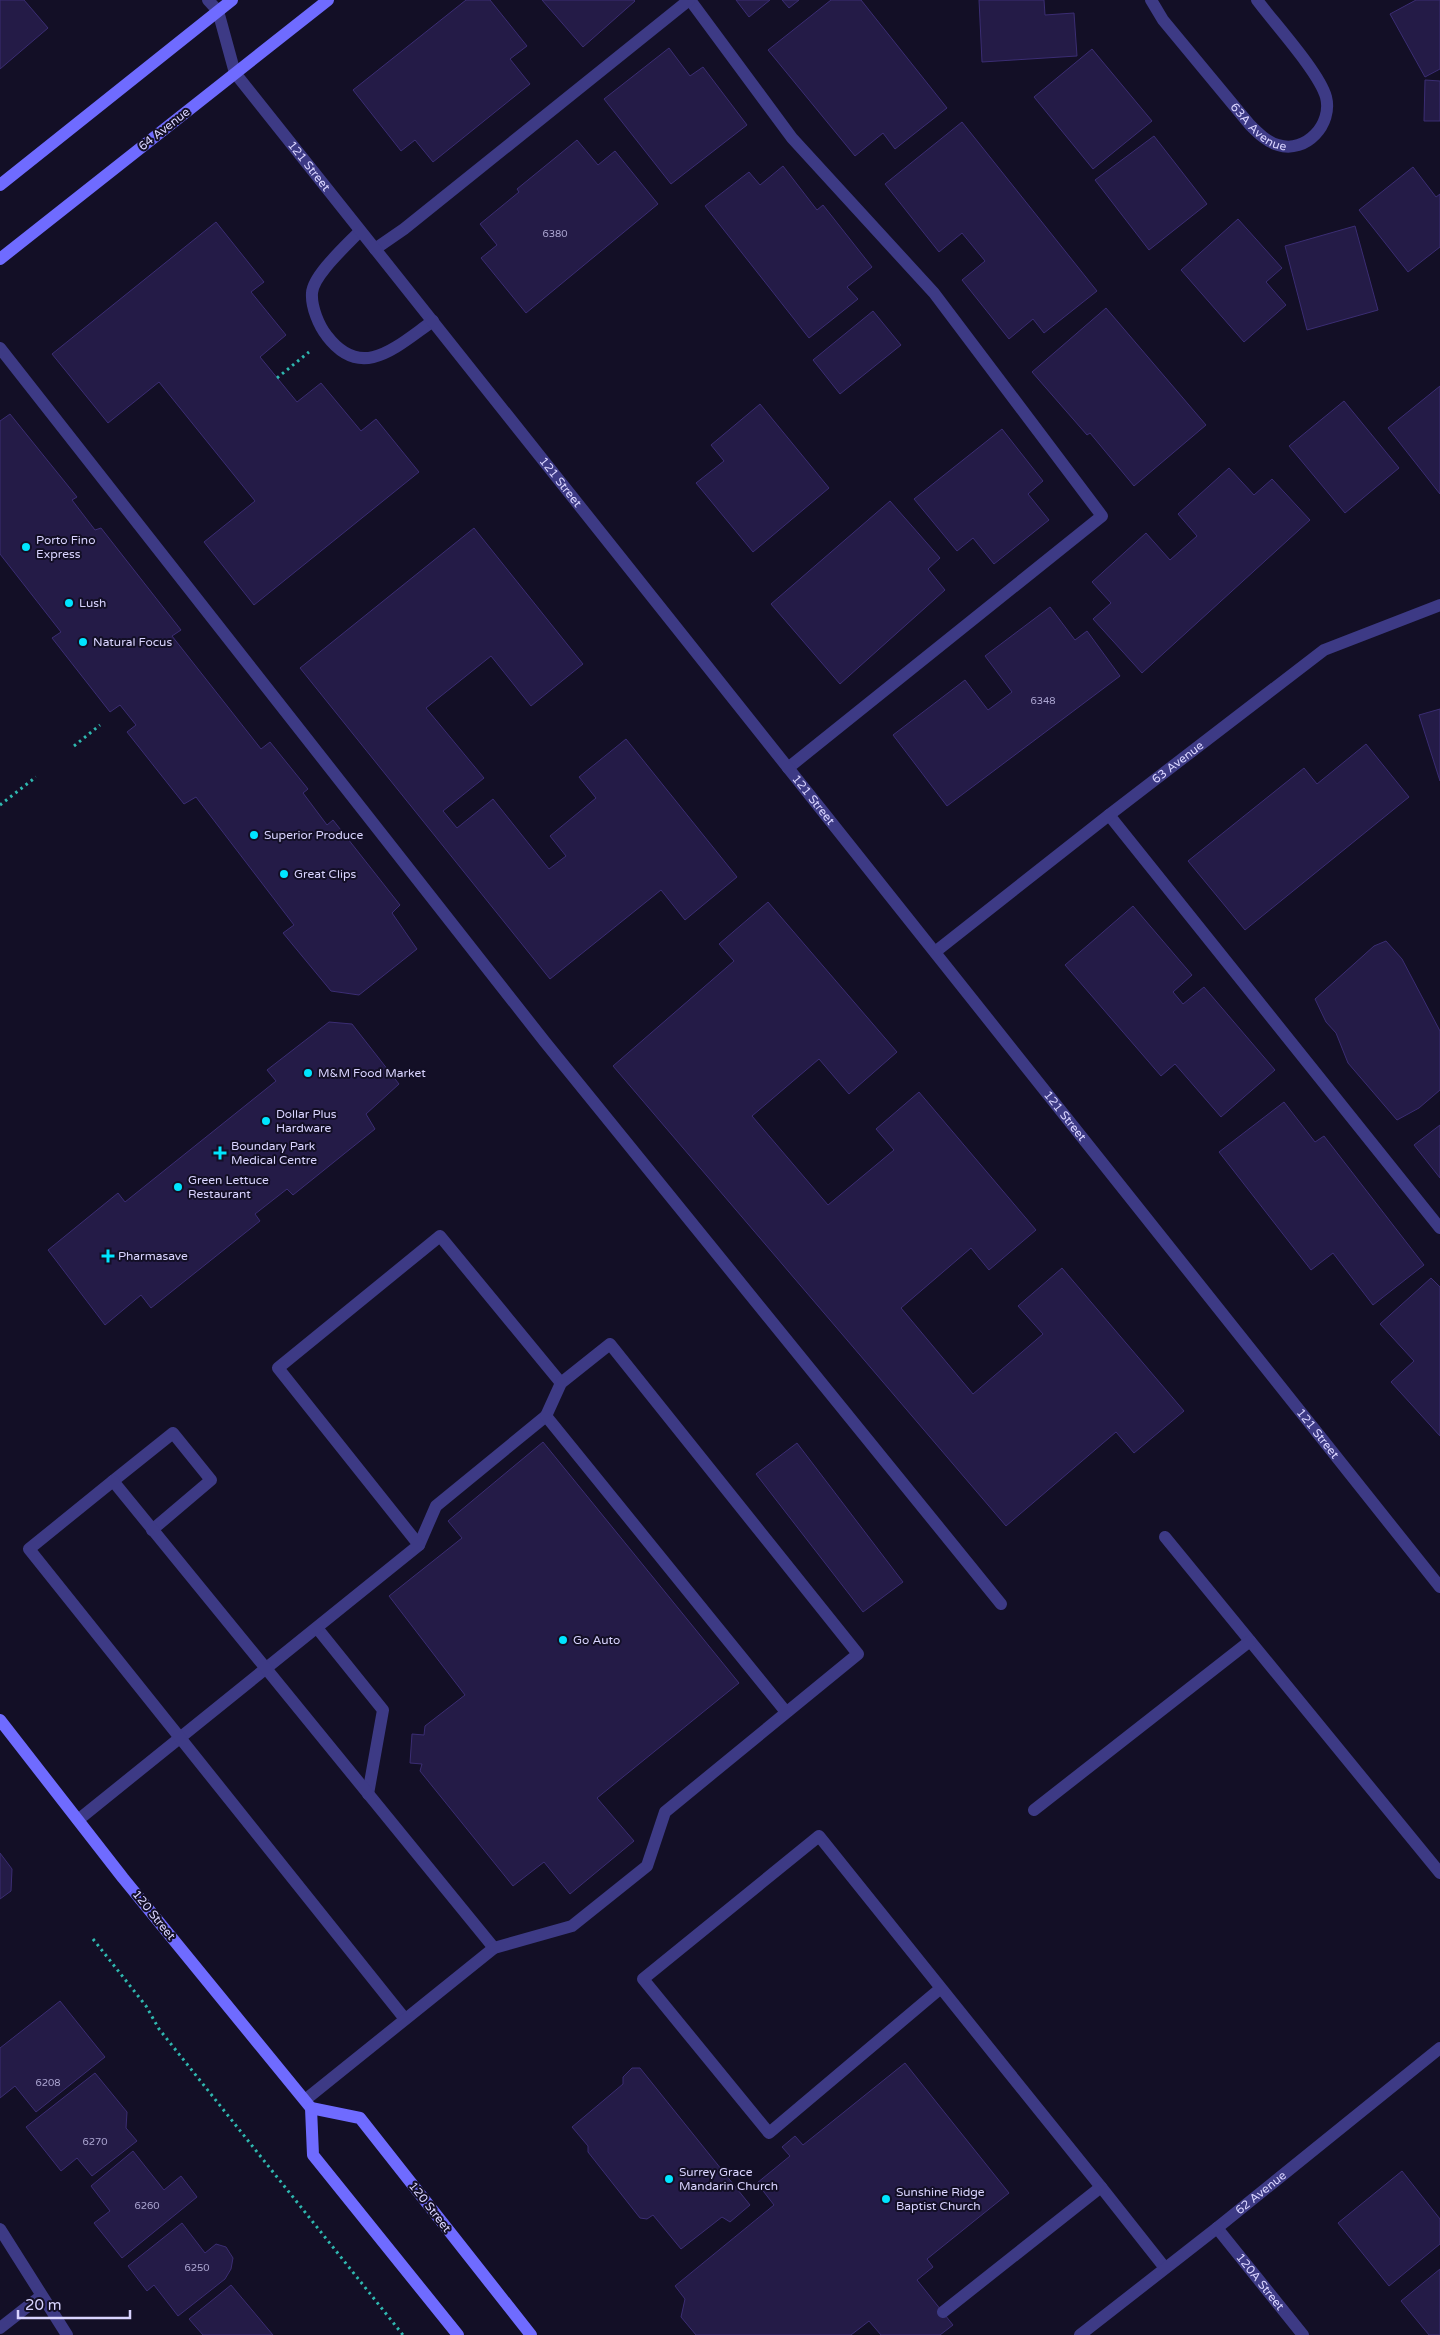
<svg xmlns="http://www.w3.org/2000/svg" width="1440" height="2335" viewBox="0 0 1440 2335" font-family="'Varela Round',sans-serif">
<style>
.building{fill:#241b47;stroke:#3b2d73}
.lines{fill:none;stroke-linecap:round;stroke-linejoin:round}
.path{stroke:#2fb8b0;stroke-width:3;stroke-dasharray:2.5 4;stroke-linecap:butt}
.service{stroke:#3d3a85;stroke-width:12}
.minor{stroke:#3d3a85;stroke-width:12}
.tertiary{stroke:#3d3a85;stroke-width:12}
.secondary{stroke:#6f6bff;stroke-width:12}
.poi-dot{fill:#00e5ff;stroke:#130f26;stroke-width:2}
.labels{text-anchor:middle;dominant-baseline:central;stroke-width:4;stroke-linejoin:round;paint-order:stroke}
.number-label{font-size:10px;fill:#aca6d1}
.street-label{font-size:12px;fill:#d9d4ff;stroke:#130f26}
.poi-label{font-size:12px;fill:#d9d4ff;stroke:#130f26;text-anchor:start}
</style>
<rect width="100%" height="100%" fill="#130f26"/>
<g class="building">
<polygon points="0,0 24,0 48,28 0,69"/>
<polygon points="466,0 490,0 527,46 510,59 530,84 433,162 415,140 401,151 353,90"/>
<polygon points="542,0 634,0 635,1 583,47"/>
<polygon points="736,0 770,0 749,17"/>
<polygon points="782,0 799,0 789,8"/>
<polygon points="831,0 861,0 947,108 895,149 883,133 855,156 768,50"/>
<polygon points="979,0 1044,0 1045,15 1074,13 1077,56 982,62"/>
<polygon points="1416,0 1440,0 1440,69 1425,77 1390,14"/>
<polygon points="669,48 690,76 703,67 747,125 671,184 604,99"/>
<polygon points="1092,49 1152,121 1093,169 1034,97"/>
<polygon points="1425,80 1440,81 1440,121 1424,121"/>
<polygon points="962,122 1097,291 1044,333 1033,319 1009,339 962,280 985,261 962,233 939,252 885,184"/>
<polygon points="1154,136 1207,204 1149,250 1095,180"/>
<polygon points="577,140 598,165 615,151 658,204 526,313 481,258 497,245 480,224 519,192 517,189"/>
<polygon points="783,166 817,210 823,205 872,267 847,287 858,299 809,338 705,206 749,172 760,185"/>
<polygon points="1413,167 1436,197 1440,194 1440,247 1408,272 1359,210"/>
<polygon points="1238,219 1282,268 1266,282 1286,305 1244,342 1181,270"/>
<polygon points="216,222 264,282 251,292 286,335 260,357 297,402 321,383 361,431 376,419 419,472 254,605 204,542 255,501 159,382 108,423 52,354"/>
<polygon points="1355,226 1378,310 1307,330 1285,246"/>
<polygon points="1106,308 1206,425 1134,486 1090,433 1087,435 1032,372"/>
<polygon points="873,311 901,345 840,394 813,360"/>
<polygon points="1440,386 1440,494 1388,428"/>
<polygon points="1344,401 1399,468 1345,513 1289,446"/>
<polygon points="760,404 829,488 753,552 696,483 724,461 711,445"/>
<polygon points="10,414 77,497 72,500 95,530 101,528 181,630 172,636 261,749 270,742 308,789 303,793 327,825 333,820 400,905 392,913 417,949 359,995 331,991 283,933 294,925 196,797 184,804 127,732 136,725 120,705 110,712 52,638 61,632 0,554 0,421"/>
<polygon points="1002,429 1043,481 1028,494 1049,520 994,564 973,538 957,551 914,499"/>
<polygon points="1229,468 1254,495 1272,479 1310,520 1142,673 1093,619 1111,603 1092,582 1146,533 1170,560 1197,536 1178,514"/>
<polygon points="890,501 940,558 928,569 945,590 840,684 771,604"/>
<polygon points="474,528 583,664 531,706 491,656 426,708 484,778 443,811 457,828 493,799 549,869 566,856 550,836 596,798 579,777 626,739 737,877 685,920 661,890 550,979 300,668"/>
<polygon points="1050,607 1075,640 1087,631 1120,676 947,806 893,735 965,680 988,710 1012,692 985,656"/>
<polygon points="1440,709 1440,781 1419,715"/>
<polygon points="1366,744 1409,797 1245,930 1188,861 1304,768 1317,784"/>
<polygon points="768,902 897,1052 849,1094 819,1059 752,1116 828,1205 894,1150 876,1129 919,1092 1036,1230 989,1270 971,1248 901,1308 973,1394 1043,1334 1018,1306 1062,1268 1184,1411 1134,1453 1116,1432 1006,1526 613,1066 734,961 719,944"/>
<polygon points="1133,906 1192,975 1173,992 1183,1004 1204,987 1275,1070 1221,1117 1175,1064 1161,1076 1065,965"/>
<polygon points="1386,941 1402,959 1440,1031 1440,1090 1419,1108 1397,1120 1348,1063 1336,1033 1326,1022 1315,999 1374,946"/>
<polygon points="329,1022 352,1024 399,1084 366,1114 375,1129 293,1195 287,1189 255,1214 260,1221 151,1308 141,1295 105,1325 48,1250 118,1193 125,1202 276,1081 267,1070"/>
<polygon points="1284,1102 1315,1142 1324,1136 1424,1265 1373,1305 1333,1253 1311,1270 1219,1152"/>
<polygon points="1440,1125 1440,1178 1414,1145"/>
<polygon points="1431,1278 1440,1287 1440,1436 1391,1382 1414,1361 1380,1324"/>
<polygon points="543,1442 739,1683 597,1798 634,1841 570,1894 544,1862 513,1886 420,1771 422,1764 410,1763 412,1734 424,1735 425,1726 465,1695 389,1596 462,1538 448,1521"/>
<polygon points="797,1443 903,1582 863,1612 756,1474"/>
<polygon points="0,1853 12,1869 11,1891 0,1899"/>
<polygon points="60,2001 105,2057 36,2112 15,2086 0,2098 0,2048"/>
<polygon points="905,2063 1009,2193 927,2259 933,2267 917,2280 953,2325 940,2335 881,2335 869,2321 851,2335 696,2335 681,2317 685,2299 675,2286 774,2205 757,2183 790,2156 782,2147 795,2136 803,2145"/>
<polygon points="632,2068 640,2068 750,2205 730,2222 722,2217 681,2249 653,2215 647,2219 640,2218 588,2152 588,2146 572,2127 623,2084 623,2077"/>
<polygon points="95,2073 127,2112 126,2128 137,2141 92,2176 77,2158 61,2171 26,2127"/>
<polygon points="133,2151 164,2190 181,2176 197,2197 122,2258 94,2223 110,2211 91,2186"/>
<polygon points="1402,2171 1440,2219 1440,2244 1389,2286 1338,2223"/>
<polygon points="182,2223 205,2253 216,2244 226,2247 233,2258 231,2269 225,2279 178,2316 154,2285 147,2291 128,2266"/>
<polygon points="1440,2269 1440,2335 1429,2335 1401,2301"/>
<polygon points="231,2285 273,2335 203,2335 189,2319"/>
</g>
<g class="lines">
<g class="path">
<polyline points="277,378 309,352"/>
<polyline points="74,746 100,725"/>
<polyline points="0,805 36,777"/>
<polyline points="93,1939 146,2006 159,2029 403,2335"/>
</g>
<g class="service">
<polyline points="690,0 792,138 934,293 1102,516 788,768"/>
<path d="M360 231C348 244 313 275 312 293 311 307 319 326 327 336 362 382 397 346 433 321"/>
<polyline points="375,249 404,229 689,0"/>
<polyline points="0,348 545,1042 1001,1604"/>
<polyline points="1109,815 1440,1228"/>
<polyline points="113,1481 173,1433 211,1480 152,1530"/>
<polyline points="1165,1537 1440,1873"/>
<polyline points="419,1545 436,1506 546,1416"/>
<polyline points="317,1628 383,1710 368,1794"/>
<polyline points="1034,1810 1250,1641"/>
<polyline points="78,1820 419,1545 278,1368 440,1236 561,1383"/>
<path d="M941 1988 769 2133 643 1979 819 1836C912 1953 1007 2070 1101 2187"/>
<polyline points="405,2019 29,1549 113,1481 494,1948"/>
<polyline points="305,2100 494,1948 572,1926 647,1866 665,1812 858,1654 610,1344 561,1383 546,1416 786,1712"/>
<polyline points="943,2312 1101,2187 1165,2268"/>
</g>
<g class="minor">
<path id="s1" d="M1151 0 1163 20 1250 125C1258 133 1267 142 1278 145 1306 154 1333 124 1326 97 1319 72 1274 23 1257 0"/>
<path id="s2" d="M935 952 1109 815 1324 650 1440 605"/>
<path id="s3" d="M1217 2228 1303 2335"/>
<polyline points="0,2229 67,2335"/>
<polyline points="0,2328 41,2296"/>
</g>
<g class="tertiary">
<path id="s4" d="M208 0 218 11 235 73 1440 1587"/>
<path id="s5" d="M1080 2335 1217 2228 1440 2048"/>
</g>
<g class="secondary">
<polyline points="0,185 232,0"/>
<polyline points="0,259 328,0"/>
<polyline points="0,1720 123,1878 311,2108 313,2155 458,2335"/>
<polyline points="311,2108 360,2118 531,2335"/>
</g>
</g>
<g class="poi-dot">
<circle cx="26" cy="547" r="5"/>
<circle cx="69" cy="603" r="5"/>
<circle cx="83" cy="642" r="5"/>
<circle cx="254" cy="835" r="5"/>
<circle cx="284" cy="874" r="5"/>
<circle cx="308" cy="1073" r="5"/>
<circle cx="266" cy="1121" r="5"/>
<path d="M217.5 1145.5h5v5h5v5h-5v5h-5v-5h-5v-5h5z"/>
<circle cx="178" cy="1187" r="5"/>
<path d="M105.5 1248.5h5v5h5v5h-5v5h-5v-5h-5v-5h5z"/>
<circle cx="563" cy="1640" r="5"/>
<circle cx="669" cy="2179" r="5"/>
<circle cx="886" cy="2199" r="5"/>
</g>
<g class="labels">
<g class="number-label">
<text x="555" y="234">6380</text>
<text x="1043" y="701">6348</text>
<text x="48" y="2083">6208</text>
<text x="95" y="2142">6270</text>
<text x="147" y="2206">6260</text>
<text x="197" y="2268">6250</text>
</g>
<g class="street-label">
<text stroke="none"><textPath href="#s1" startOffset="168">63A Avenue</textPath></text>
<text transform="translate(164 129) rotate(-38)">64 Avenue</text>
<text stroke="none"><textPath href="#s4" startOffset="198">121 Street</textPath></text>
<text stroke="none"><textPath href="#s4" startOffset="602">121 Street</textPath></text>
<text stroke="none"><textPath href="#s2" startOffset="308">63 Avenue</textPath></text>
<text stroke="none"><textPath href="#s4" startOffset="1008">121 Street</textPath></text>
<text stroke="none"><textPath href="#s4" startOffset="1412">121 Street</textPath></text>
<text stroke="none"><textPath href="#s4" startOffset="1818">121 Street</textPath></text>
<text transform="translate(154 1915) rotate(51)">120 Street</text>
<text stroke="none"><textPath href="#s5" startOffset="230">62 Avenue</textPath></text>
<text transform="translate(430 2207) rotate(52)">120 Street</text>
<text stroke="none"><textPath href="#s3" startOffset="69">120A Street</textPath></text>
</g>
<g class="poi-label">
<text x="36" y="540">Porto Fino<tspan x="36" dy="14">Express</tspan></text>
<text x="79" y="603">Lush</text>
<text x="93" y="642">Natural Focus</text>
<text x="264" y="835">Superior Produce</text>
<text x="294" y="874">Great Clips</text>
<text x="318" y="1073">M&amp;M Food Market</text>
<text x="276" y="1114">Dollar Plus<tspan x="276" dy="14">Hardware</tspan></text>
<text x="231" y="1146">Boundary Park<tspan x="231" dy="14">Medical Centre</tspan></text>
<text x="188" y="1180">Green Lettuce<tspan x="188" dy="14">Restaurant</tspan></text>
<text x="118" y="1256">Pharmasave</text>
<text x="573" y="1640">Go Auto</text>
<text x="679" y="2172">Surrey Grace<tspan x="679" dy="14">Mandarin Church</tspan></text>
<text x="896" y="2192">Sunshine Ridge<tspan x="896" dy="14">Baptist Church</tspan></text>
</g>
</g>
<path d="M18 2310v8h112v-8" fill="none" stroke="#d9d4ff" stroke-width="2.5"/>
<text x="25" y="2310" font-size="15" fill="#d9d4ff" stroke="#130f26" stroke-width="4" paint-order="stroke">20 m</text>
</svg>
